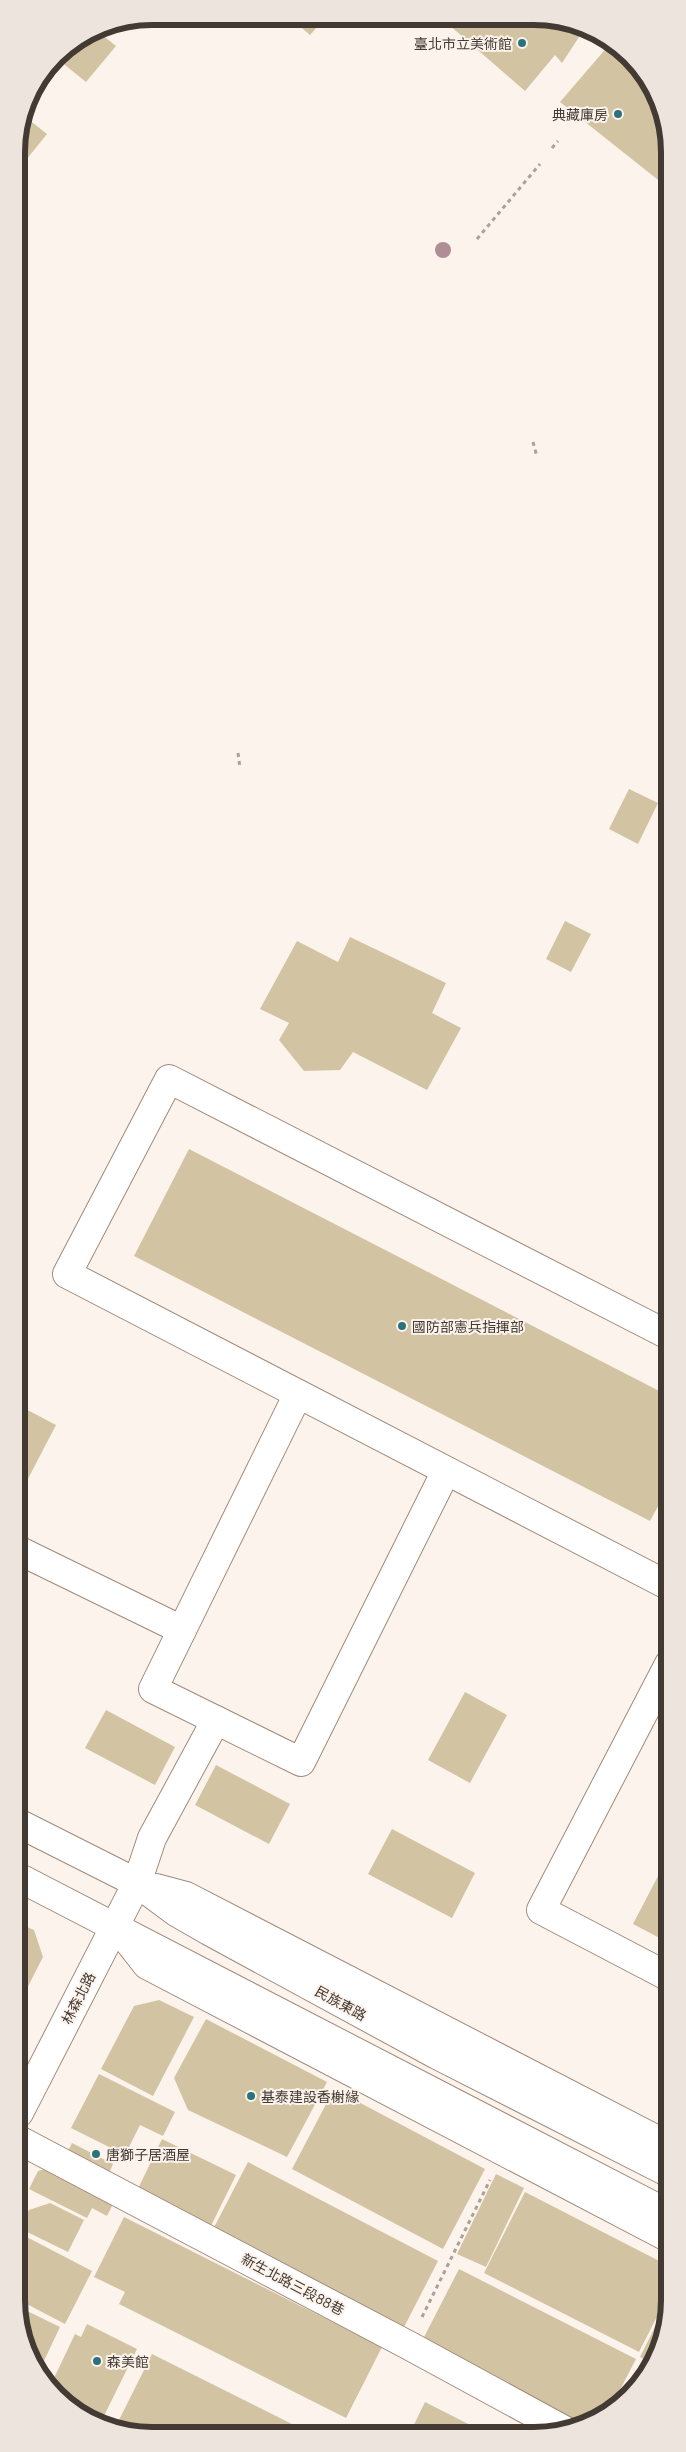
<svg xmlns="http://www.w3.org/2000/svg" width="686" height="2452" viewBox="0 0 686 2452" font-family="Manrope,'Noto Sans TC',sans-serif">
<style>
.building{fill:#d2c4a2}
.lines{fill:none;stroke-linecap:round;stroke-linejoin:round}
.minor-casing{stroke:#a08a7a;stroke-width:30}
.path{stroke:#aaa19a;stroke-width:3;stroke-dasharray:4 4;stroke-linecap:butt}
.minor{stroke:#fff;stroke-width:28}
.tree{fill:#b08e96}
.poi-dot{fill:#2b727e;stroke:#fcf3ec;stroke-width:2}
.labels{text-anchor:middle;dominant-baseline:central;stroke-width:4;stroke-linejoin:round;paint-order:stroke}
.poi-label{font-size:14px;fill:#433a33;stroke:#fcf3ec;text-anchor:start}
.street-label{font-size:14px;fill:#433a33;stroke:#fcf3ec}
.rim{fill:none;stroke:#433a33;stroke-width:6}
</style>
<rect width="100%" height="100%" fill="#fcf3ec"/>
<g class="building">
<polygon points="289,17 326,17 310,35"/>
<polygon points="441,18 561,19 583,31 562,63 555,55 525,91"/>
<polygon points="96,30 116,46 86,82 55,57"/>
<polygon points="609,45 630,56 667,126 667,187 560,102"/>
<polygon points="23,115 47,134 22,165 17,160 17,144"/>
<polygon points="629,789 658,803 638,844 609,829"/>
<polygon points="565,921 591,934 571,972 546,959"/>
<polygon points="350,937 446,983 432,1013 461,1028 427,1090 353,1052 340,1070 304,1071 279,1040 289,1023 260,1009 297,941 338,962"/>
<polygon points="189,1149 669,1396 669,1486 650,1521 134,1256"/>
<polygon points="18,1405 56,1425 18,1498"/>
<polygon points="465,1692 507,1715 470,1783 428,1760"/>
<polygon points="106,1710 175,1747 155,1785 85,1748"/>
<polygon points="216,1765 290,1804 269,1844 195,1805"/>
<polygon points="392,1829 475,1873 452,1918 368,1874"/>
<polygon points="669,1855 669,1943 633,1924"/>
<polygon points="18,1923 34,1930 43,1957 18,2006"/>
<polygon points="159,2000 194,2017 153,2096 101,2069 134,2006"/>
<polygon points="206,2019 327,2082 287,2157 188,2110 174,2078"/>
<polygon points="99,2074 175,2112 163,2136 140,2125 125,2155 71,2128"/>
<polygon points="334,2089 485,2169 443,2249 292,2169"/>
<polygon points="162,2139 236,2175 207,2234 134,2197"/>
<polygon points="72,2143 113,2164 108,2176 66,2155"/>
<polygon points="248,2162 438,2261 400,2335 210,2235"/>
<polygon points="57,2166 117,2196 107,2216 92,2208 87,2218 29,2189 38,2171"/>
<polygon points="496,2174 524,2188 486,2267 457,2254"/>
<polygon points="525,2192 669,2266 669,2293 639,2352 484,2273"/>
<polygon points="50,2203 84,2220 68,2252 19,2228 29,2210"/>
<polygon points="124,2217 382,2347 346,2418 119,2304 125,2292 94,2277"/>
<polygon points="19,2233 92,2271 65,2324 19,2300"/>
<polygon points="459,2269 636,2359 609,2411 602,2418 581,2425 421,2343"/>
<polygon points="669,2299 669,2308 659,2352 652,2363 640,2357"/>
<polygon points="19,2307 60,2327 41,2367 19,2326"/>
<polygon points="87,2324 137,2349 102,2420 56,2396 44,2373 54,2378 75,2334 81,2337"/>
<polygon points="152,2354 292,2424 287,2433 126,2433 115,2428"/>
<polygon points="425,2402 486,2433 410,2433"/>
</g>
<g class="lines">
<defs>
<g id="minor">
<polyline points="668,1335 169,1079 67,1274 669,1586"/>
<polyline points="298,1394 153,1689 301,1762 446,1471"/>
<polyline points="20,1551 182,1630"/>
<polyline points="669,1664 541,1910 669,1977"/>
<polyline points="18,1823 137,1883 176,1912 209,1931 437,2055 669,2173"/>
<path d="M18 1877C236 1988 452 2102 669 2214"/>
<polyline points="156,1888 186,1896 669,2146"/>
<polyline points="121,1932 147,1965 669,2238"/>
<polyline points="19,2113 137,1883 152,1838 216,1720"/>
<polyline points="19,2140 408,2345 566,2431"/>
</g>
</defs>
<use href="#minor" class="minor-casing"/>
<g class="path">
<polyline points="552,148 558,141"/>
<polyline points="477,239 540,164"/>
<polyline points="533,442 537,457"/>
<polyline points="238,753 240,768"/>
<polyline points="422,2317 490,2180"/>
</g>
<use href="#minor" class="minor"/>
</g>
<circle class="tree" cx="443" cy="250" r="8"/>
<g class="poi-dot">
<circle cx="522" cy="43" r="5"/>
<circle cx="618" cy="114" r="5"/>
<circle cx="402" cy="1326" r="5"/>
<circle cx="251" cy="2096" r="5"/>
<circle cx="96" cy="2154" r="5"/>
<circle cx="97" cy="2361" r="5"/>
</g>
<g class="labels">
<g class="poi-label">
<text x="512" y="43" text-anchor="end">臺北市立美術館</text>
<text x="608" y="114" text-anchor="end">典藏庫房</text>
<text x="412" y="1326">國防部憲兵指揮部</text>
<text x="261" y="2096">基泰建設香榭緣</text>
<text x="106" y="2154">唐獅子居酒屋</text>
<text x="107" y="2361">森美館</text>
</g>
<g class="street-label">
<text transform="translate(78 1998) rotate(-63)">林森北路</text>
<text transform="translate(341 2003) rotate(29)">民族東路</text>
<text transform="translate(293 2284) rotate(28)">新生北路三段88巷</text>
</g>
</g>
<path d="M0 0H686V2452H0ZM152 25H534A127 127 0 0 1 661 152V2300A127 127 0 0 1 534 2427H152A127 127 0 0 1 25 2300V152A127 127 0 0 1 152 25Z" fill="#ede4dd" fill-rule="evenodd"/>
<path class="rim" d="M152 25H534A127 127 0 0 1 661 152V2300A127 127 0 0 1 534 2427H152A127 127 0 0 1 25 2300V152A127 127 0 0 1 152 25Z"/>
</svg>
